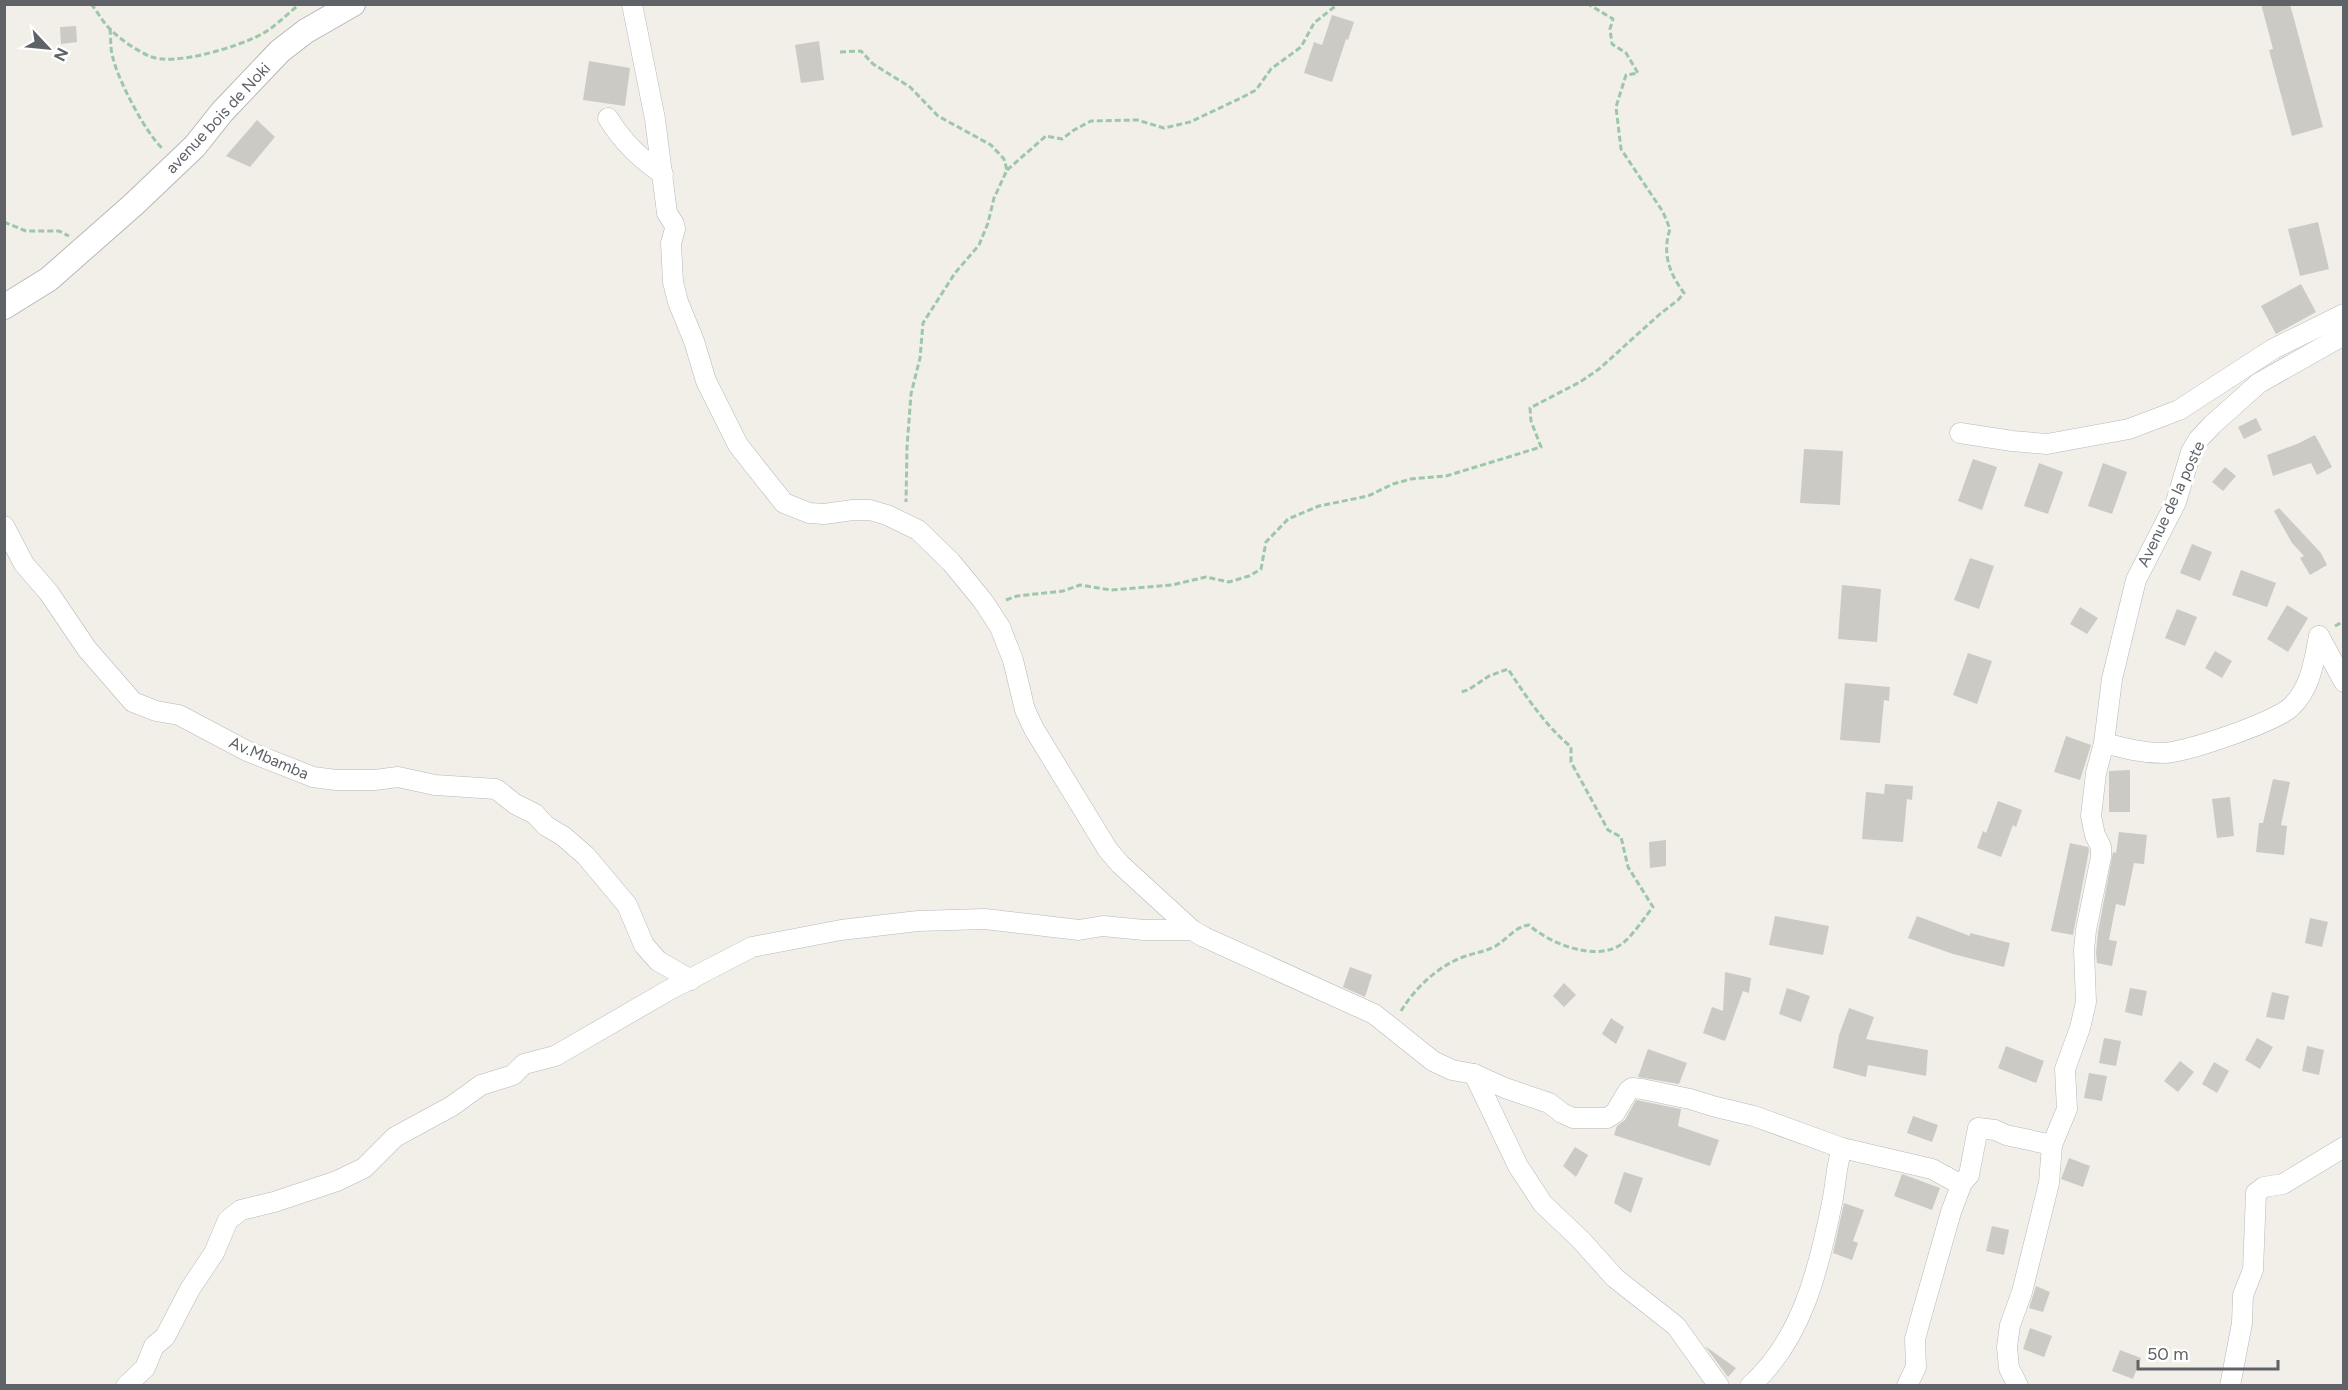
<svg xmlns="http://www.w3.org/2000/svg" width="2348" height="1390" viewBox="0 0 2348 1390" font-family="Figtree,sans-serif">
<style>
.building{fill:#cccac5}
.lines{fill:none;stroke-linecap:round;stroke-linejoin:round}
.minor-casing{stroke:#b5b8bc;stroke-width:21}
.tertiary-casing{stroke:#b5b8bc;stroke-width:26}
.path{stroke:#9cc7a9;stroke-width:3;stroke-dasharray:6 3;stroke-linecap:butt}
.minor{stroke:#fff;stroke-width:20}
.tertiary{stroke:#fff;stroke-width:24}
.labels{text-anchor:middle;dominant-baseline:central;stroke-width:6;stroke-linejoin:round;paint-order:stroke}
.street-label{font-size:16px;fill:#5f6368;stroke:#fff}
</style>
<rect width="100%" height="100%" fill="#f1efe8"/>
<g class="building">
<polygon points="2261,4 2290,4 2323,127 2292,136 2269,50 2273,49"/>
<polygon points="1332,15 1354,22 1348,40 1346,39 1332,82 1304,73 1314,42 1322,45"/>
<polygon points="76,26 77,42 61,44 60,27"/>
<polygon points="819,41 824,80 801,83 795,45"/>
<polygon points="589,61 630,68 625,106 583,100"/>
<polygon points="257,120 275,137 250,167 226,156"/>
<polygon points="2318,222 2329,269 2300,276 2288,229"/>
<polygon points="2301,284 2316,312 2276,334 2261,306"/>
<polygon points="2256,418 2262,430 2244,439 2238,427"/>
<polygon points="2315,435 2332,467 2317,475 2311,463 2273,476 2267,455 2297,444"/>
<polygon points="1804,449 1843,451 1840,505 1800,503"/>
<polygon points="1973,459 1997,467 1982,510 1958,501"/>
<polygon points="2039,463 2063,472 2048,514 2024,506"/>
<polygon points="2103,463 2127,472 2112,514 2088,506"/>
<polygon points="2225,467 2236,476 2223,491 2212,482"/>
<polygon points="2279,508 2321,553 2327,565 2310,575 2300,558 2304,556 2292,543 2274,511"/>
<polygon points="2192,544 2212,552 2200,581 2180,573"/>
<polygon points="1970,558 1994,566 1979,609 1954,600"/>
<polygon points="2241,570 2276,583 2267,607 2232,595"/>
<polygon points="1842,585 1881,589 1877,642 1838,639"/>
<polygon points="2287,605 2308,618 2288,652 2267,639"/>
<polygon points="2080,607 2098,618 2087,634 2070,624"/>
<polygon points="2177,609 2197,617 2185,646 2165,638"/>
<polygon points="2215,651 2232,661 2222,678 2205,668"/>
<polygon points="1968,653 1992,661 1977,704 1953,695"/>
<polygon points="1845,683 1890,687 1889,701 1884,700 1880,743 1840,740"/>
<polygon points="2066,736 2091,745 2080,780 2054,772"/>
<polygon points="2130,770 2130,812 2109,812 2109,771"/>
<polygon points="2273,779 2290,782 2281,825 2287,826 2284,855 2256,852 2259,823 2263,823"/>
<polygon points="1885,784 1913,786 1912,800 1907,799 1903,842 1862,839 1866,792 1884,794"/>
<polygon points="2230,797 2234,836 2217,838 2212,799"/>
<polygon points="1998,801 2022,810 2016,827 2013,825 2001,857 1977,848 1983,831 1986,833"/>
<polygon points="2119,832 2147,835 2144,864 2134,863 2125,906 2116,904 2109,940 2117,941 2112,966 2097,963 2096,953 2098,932 2113,852 2116,853"/>
<polygon points="1666,840 1666,866 1650,868 1649,842"/>
<polygon points="2070,843 2088,847 2089,850 2073,935 2051,931"/>
<polygon points="1775,916 1829,926 1823,955 1769,945"/>
<polygon points="1917,916 1970,936 1970,933 2010,943 2004,967 1953,954 1908,938"/>
<polygon points="2310,918 2328,922 2322,947 2305,943"/>
<polygon points="1350,967 1372,975 1365,997 1343,987"/>
<polygon points="1725,972 1751,978 1749,993 1743,991 1725,1041 1703,1033 1712,1007 1723,1011"/>
<polygon points="1564,983 1576,995 1564,1007 1553,996"/>
<polygon points="1787,988 1810,996 1801,1022 1779,1014"/>
<polygon points="2130,988 2147,991 2142,1016 2125,1012"/>
<polygon points="2272,992 2289,996 2284,1020 2266,1017"/>
<polygon points="1849,1008 1874,1017 1866,1039 1928,1050 1926,1076 1868,1065 1866,1077 1833,1068 1839,1035"/>
<polygon points="1611,1018 1624,1027 1616,1044 1602,1034"/>
<polygon points="2104,1038 2121,1041 2116,1066 2099,1063"/>
<polygon points="2257,1038 2273,1047 2260,1069 2245,1060"/>
<polygon points="2006,1046 2044,1061 2036,1083 1998,1068"/>
<polygon points="2307,1046 2324,1050 2319,1075 2302,1071"/>
<polygon points="1648,1049 1687,1063 1679,1084 1638,1077"/>
<polygon points="2180,1061 2194,1072 2178,1092 2164,1081"/>
<polygon points="2214,1062 2229,1071 2217,1093 2202,1084"/>
<polygon points="2089,1073 2107,1076 2102,1101 2084,1098"/>
<polygon points="1636,1100 1681,1109 1678,1126 1719,1140 1710,1166 1614,1135 1617,1126 1625,1120"/>
<polygon points="1913,1116 1938,1125 1932,1142 1907,1133"/>
<polygon points="1575,1147 1588,1155 1576,1177 1563,1166"/>
<polygon points="2069,1158 2090,1166 2083,1187 2061,1179"/>
<polygon points="1624,1172 1643,1178 1631,1213 1614,1203"/>
<polygon points="1902,1174 1940,1188 1932,1210 1894,1196"/>
<polygon points="1844,1203 1864,1210 1853,1241 1858,1243 1852,1260 1833,1253"/>
<polygon points="1992,1226 2009,1230 2004,1255 1986,1251"/>
<polygon points="2036,1286 2050,1292 2043,1312 2029,1308"/>
<polygon points="2030,1328 2052,1336 2044,1357 2023,1349"/>
<polygon points="1705,1346 1736,1368 1728,1377"/>
<polygon points="2120,1350 2141,1358 2133,1379 2112,1371"/>
</g>
<g class="lines">
<defs>
<g id="minor">
<polyline points="632,4 655,119 667,213 674,224 675,229 671,243 673,282 678,302 694,341 706,381 738,445 784,503 809,513 824,514 853,510 870,510 887,515 918,530 951,562 983,601 1000,627 1013,660 1025,710 1034,729 1108,850 1120,864 1192,930 1204,937 1374,1014 1433,1061 1452,1070 1474,1074 1505,1088 1549,1103 1562,1113 1573,1118 1607,1118 1615,1113 1628,1091 1632,1088 1642,1089 1690,1099 1716,1107 1754,1116 1842,1148 1932,1169 1956,1182 1962,1183"/>
<path d="M608 118C622 141 640 159 663 174"/>
<polyline points="1960,433 2012,441 2047,444 2129,429 2179,410 2273,349 2344,314"/>
<polyline points="4,526 24,564 49,593 87,649 133,702 156,711 179,715 247,751 313,777 336,780 375,780 398,777 435,785 496,789 515,804 535,814 546,826 563,836 586,856 627,905 644,945 658,961 691,980"/>
<polyline points="2319,636 2344,682"/>
<path d="M2104 743C2124 748 2142 753 2163 753 2185 753 2275 722 2291 707 2311 688 2314 661 2319 636"/>
<polyline points="1474,1074 1518,1166 1543,1204 1581,1240 1615,1278 1676,1326 1719,1386"/>
<polyline points="126,1386 145,1368 154,1346 165,1337 190,1289 214,1253 228,1220 241,1210 274,1202 337,1181 364,1168 395,1137 452,1106 481,1085 513,1075 524,1064 555,1056 669,990 752,947 841,930 918,921 985,919 1079,930 1103,926 1144,930 1192,930"/>
<path d="M1750 1386C1802 1340 1819 1268 1832 1203 1836 1184 1836 1166 1842 1148"/>
<polyline points="1907,1386 1916,1367 1915,1339 1923,1310 1951,1212 1962,1183 1969,1175 1978,1128 1995,1130 2006,1135 2052,1145"/>
<polyline points="2018,1386 2009,1368 2007,1347 2010,1325 2022,1292 2049,1183 2052,1145 2067,1109 2065,1069 2080,1028 2086,1002 2084,950 2086,930 2101,857 2101,847 2095,835 2091,816 2096,773 2104,743 2112,679 2136,580 2176,502 2191,452 2198,440 2212,425 2259,383 2344,335"/>
<polyline points="2230,1386 2242,1323 2243,1295 2253,1270 2256,1193 2264,1187 2283,1184 2344,1147"/>
</g>
<polyline id="tertiary" points="4,307 49,279 133,205 195,146 222,112 280,51 306,31 353,4"/>
</defs>
<use href="#minor" class="minor-casing"/>
<use href="#tertiary" class="tertiary-casing"/>
<g class="path">
<path d="M91 4C98 12 103 23 111 30 121 40 136 50 149 56 173 67 237 47 260 35 274 28 287 14 300 4"/>
<path d="M110 29C111 38 110 49 113 58 118 80 146 134 163 149"/>
<polyline points="840,52 861,51 873,64 910,87 938,116 991,145 1004,159 1007,170 994,198 988,223 979,245 955,273 923,323 920,358 911,394 907,447 906,502"/>
<polyline points="1007,170 1046,136 1062,139 1074,130 1091,121 1137,120 1164,128 1190,122 1241,98 1256,90 1271,69 1301,47 1314,23 1338,4"/>
<polyline points="4,222 26,231 59,231 69,236"/>
<path d="M1006 600 1017 596 1063 591 1080 585 1111 590 1172 585 1206 577 1229 582 1249 576 1261 569 1266 542 1288 519 1319 506 1368 496 1393 484 1411 479 1446 476 1541 447 1531 421 1530 408 1580 382 1599 369 1660 314 1678 300 1684 293C1669 273 1662 253 1670 229L1663 212 1621 149 1616 107 1626 75 1638 73 1626 53 1612 44 1610 29 1613 19 1588 4"/>
<polyline points="2335,626 2344,621"/>
<path d="M1401 1011C1415 988 1437 967 1463 957 1474 953 1484 952 1494 947 1507 940 1514 927 1529 925 1550 944 1598 963 1623 943 1634 934 1644 918 1653 907L1628 867 1621 837 1608 830 1571 762V747C1545 725 1527 698 1508 669L1489 676 1468 690 1461 692"/>
</g>
<use href="#minor" class="minor"/>
<use href="#tertiary" class="tertiary"/>
</g>
<g class="labels">
<g class="street-label">
<text transform="translate(218 118) rotate(-47)">avenue bois de Noki</text>
<text transform="translate(2171 504) rotate(-65)">Avenue de la poste</text>
<text transform="translate(269 758) rotate(23)">Av.Mbamba</text>
</g>
</g>
<rect width="2348" height="1390" fill="none" stroke="#5f6368" stroke-width="12"/>
<g transform="translate(48 48) rotate(116)" stroke="#ffffff" stroke-width="4.5" paint-order="stroke">
<path d="M0-4.5L10 22L0 15L-10 22Z" fill="#5f6368"/>
<text y="-9" font-size="16" font-weight="bold" text-anchor="middle" fill="#5f6368">N</text>
</g>
<path d="M2138 1360v9h140v-9" fill="none" stroke="#5f6368" stroke-width="3"/>
<text x="2147" y="1360" font-size="18" fill="#5f6368" stroke="#ffffff" stroke-width="4.5" paint-order="stroke">50 m</text>
</svg>
